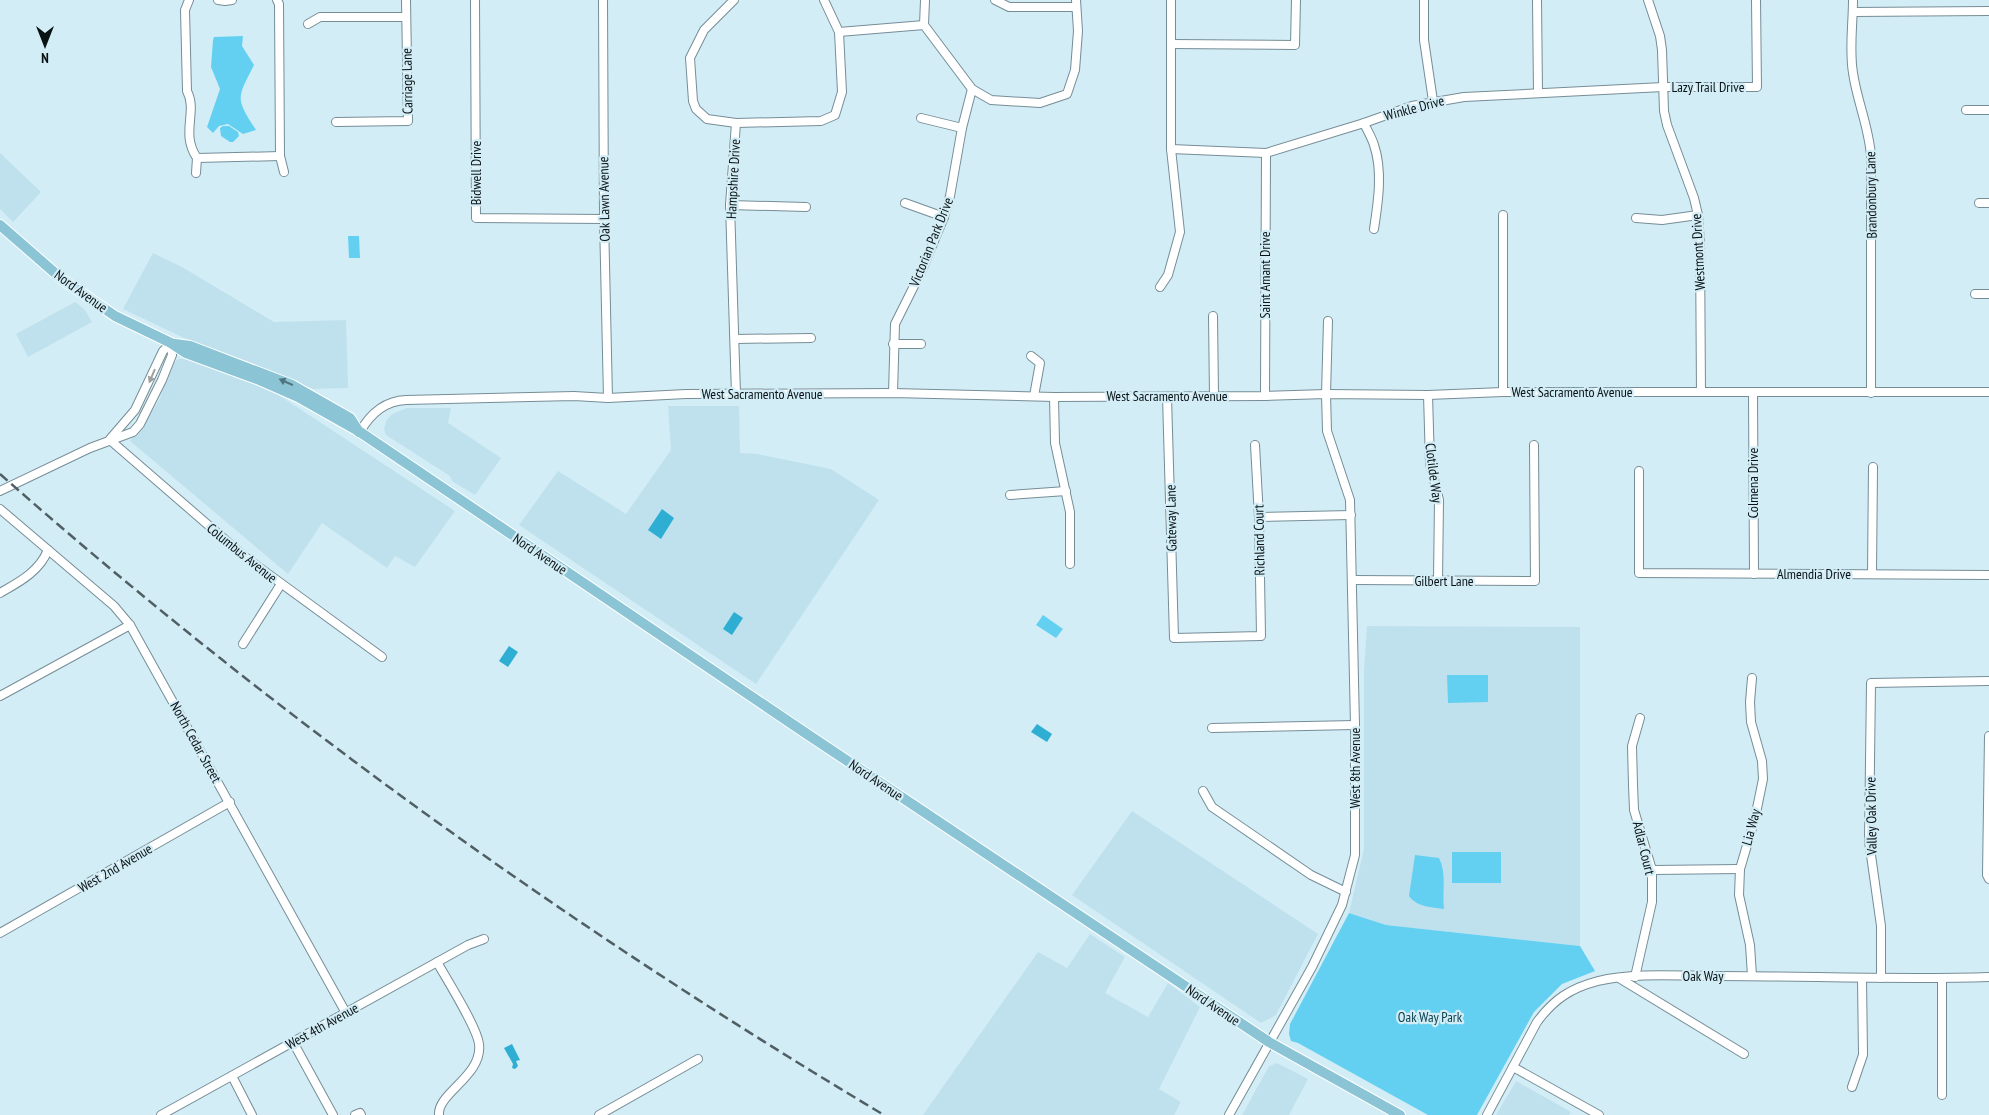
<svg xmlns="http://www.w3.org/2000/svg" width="1989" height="1115" viewBox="0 0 1989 1115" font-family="'PT Sans Narrow',sans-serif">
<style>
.built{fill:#bfe1ed}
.green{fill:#64d0f1}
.water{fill:#2eaed2}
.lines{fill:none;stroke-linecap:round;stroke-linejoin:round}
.minor-casing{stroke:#768d96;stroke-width:10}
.major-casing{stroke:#fff;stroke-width:12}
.minor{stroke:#fff;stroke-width:8}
.major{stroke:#8bc4d5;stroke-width:10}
.rail{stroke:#505f64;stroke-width:2.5;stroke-dasharray:10 5;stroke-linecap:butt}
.oneway{fill:#9da0a1}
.oneway2{fill:#50747f}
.labels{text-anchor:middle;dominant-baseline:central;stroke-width:4.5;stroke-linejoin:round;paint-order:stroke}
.street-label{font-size:14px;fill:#091215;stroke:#d3edf6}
.park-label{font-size:14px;fill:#09404f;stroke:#d3edf6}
</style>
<rect width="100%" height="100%" fill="#d3edf6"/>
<g class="built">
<polygon points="0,153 41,192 13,222 0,209"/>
<polygon points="153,253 182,267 274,322 346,320 348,388 313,389 184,338 123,309"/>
<polygon points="75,302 85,310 92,322 28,357 16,334"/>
<polygon points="178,359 187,359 210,367 274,392 455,511 415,567 395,556 387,568 322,523 288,574 130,441 147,420 159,400 173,364"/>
<polygon points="668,406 739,406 740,453 757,454 831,469 879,500 756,684 519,525 558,471 626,514 671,450"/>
<polygon points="407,408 451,408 448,423 501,458 475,495 452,481 450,476 386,435 384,429 386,421 392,414"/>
<polygon points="1367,626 1580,627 1580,946 1386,925 1349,913 1364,849 1364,671"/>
<polygon points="1132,811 1318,934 1276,1015 1261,1023 1072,895"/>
<polygon points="1090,934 1125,957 1105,993 1148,1017 1168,983 1200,1007 1159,1089 1181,1102 1174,1115 923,1115 1038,952 1067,968"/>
<polygon points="1277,1063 1308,1079 1289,1115 1242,1115 1269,1066"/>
<polygon points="1516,1081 1571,1112 1569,1115 1496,1115"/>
</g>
<g class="green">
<path d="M243 36 242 46 254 65C237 99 235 97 256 130L243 134 228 124 219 126 213 133 207 127 220 89 211 67 213 40 214 37Z"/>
<polygon points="223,126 229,126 238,132 239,136 233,142 230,142 221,136 220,128"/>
<polygon points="348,236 359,236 360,258 349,258"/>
<polygon points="1043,615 1063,629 1056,638 1036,625"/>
<polygon points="1447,675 1488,675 1488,702 1448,703"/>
<rect x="1452" y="852" width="49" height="31"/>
<path d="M1415 855 1439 858C1447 874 1442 892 1444 909 1431 907 1417 907 1409 896Z"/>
<polygon points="1349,913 1386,925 1580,946 1595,971 1562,984 1534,1012 1477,1115 1428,1115 1298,1043 1291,1041 1289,1034 1290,1024"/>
</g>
<g class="water">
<polygon points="662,509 674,518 661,539 648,530"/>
<polygon points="734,612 743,618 732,635 723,629"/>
<polygon points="509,646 518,652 508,667 499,661"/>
<polygon points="1037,724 1052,734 1047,742 1031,732"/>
<polygon points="512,1044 520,1060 516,1061 518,1066 515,1069 512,1068 513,1064 504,1048"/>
</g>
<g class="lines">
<defs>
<g id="minor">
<path d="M189 0 185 10 187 91C198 112 180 133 197 158L280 156"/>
<polyline points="218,0 225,1 232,0"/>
<polyline points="277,0 279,4 280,156 284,172"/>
<polyline points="475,0 476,218 604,219"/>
<polyline points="603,0 604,219 608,398"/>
<polyline points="734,0 704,30 690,58 693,101 696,109 707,119 736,123 821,121 835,115 842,92 839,32 824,0"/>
<polyline points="925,0 924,25 972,89 991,100 1040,103 1067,94 1075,70 1078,31 1076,0"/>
<polyline points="995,0 1009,7 1076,7"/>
<polyline points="1424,0 1424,40 1433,101"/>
<polyline points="1537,0 1538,93"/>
<polyline points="1648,0 1660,36 1662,50 1664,111 1667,125 1694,198 1698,215 1700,244 1701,392"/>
<path d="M1853 0C1853 24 1849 49 1853 73 1857 101 1869 127 1871 156V393"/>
<polyline points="1853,12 1989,11"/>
<polyline points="308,24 320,17 406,17"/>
<polyline points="839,32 924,25"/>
<polyline points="1172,44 1295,45 1296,0"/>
<polyline points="1966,110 1989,110"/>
<polyline points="921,118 962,128"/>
<polyline points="336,122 408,121 406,0"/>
<polyline points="736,123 730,205 736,394"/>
<path d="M1364 123C1367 130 1372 138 1374 145 1383 171 1378 203 1374 229"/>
<polyline points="1171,149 1266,153 1364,123 1412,106 1464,97 1663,87 1757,87 1756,0"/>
<polyline points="196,173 197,158"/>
<polyline points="905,203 944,217"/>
<polyline points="1979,203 1989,203"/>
<polyline points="730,205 806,207"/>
<polyline points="1636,218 1662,220 1698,215"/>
<polyline points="1160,287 1168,275 1180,232 1171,149 1171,0"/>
<polyline points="1975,294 1989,294"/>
<polyline points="1213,316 1214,396"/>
<polyline points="735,339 811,338"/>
<polyline points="893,344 921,344"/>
<polyline points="1031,356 1040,363 1034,396"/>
<polyline points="1503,392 1503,215"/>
<polyline points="1753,392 1754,574"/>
<polyline points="893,393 895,324 921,272 944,217 950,196 962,128 972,89"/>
<polyline points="1428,395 1430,463 1439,500 1438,581"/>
<polyline points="1265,396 1266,153"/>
<polyline points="1054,397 1055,443 1070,512 1070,564"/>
<polyline points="1167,397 1174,638 1261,636 1259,517 1255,445"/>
<path d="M360 432C370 414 384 401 406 400L574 396 608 398 686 394 893 393 1054 397 1265 396 1326 394 1428 395 1503 392H1989"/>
<polyline points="110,439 135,410 163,351 171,343"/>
<polyline points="110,440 245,557 382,657"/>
<polyline points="1639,471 1639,573 1989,575"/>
<polyline points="0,491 90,448 133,432 140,424 162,380 172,355 171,343"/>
<polyline points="1010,495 1066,491"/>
<polyline points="0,509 114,606 130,625 346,1013"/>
<polyline points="1259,517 1351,515"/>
<polyline points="1872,574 1873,467"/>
<polyline points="1353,580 1535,581 1534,445"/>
<path d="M0 593C19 582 39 572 48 550"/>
<polyline points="243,644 281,584"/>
<polyline points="1752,678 1750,702 1751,722 1762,761 1763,779 1755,818 1740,869 1739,895 1750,945 1752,976"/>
<polyline points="0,696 130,625"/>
<polyline points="1212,728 1355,725"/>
<polyline points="1989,736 1987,875 1989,879"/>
<polyline points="1203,791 1212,807 1311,875 1346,892"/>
<polyline points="1652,870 1740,869"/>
<polyline points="0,933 230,802"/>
<path d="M437 962C447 980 477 1027 479 1044 483 1076 437 1093 439 1115"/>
<polyline points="1635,977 1652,902 1652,870 1634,810 1633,785 1632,746 1640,718"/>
<polyline points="1619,978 1744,1054"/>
<polyline points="1881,978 1881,926 1869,841 1871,683 1989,681"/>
<polyline points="1942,979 1942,1095"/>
<polyline points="293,1042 333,1115"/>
<polyline points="1513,1067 1599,1115"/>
<polyline points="232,1076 252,1115"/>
<polyline points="1852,1087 1863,1055 1862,978"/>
<polyline points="161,1115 468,945 484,939"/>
<polyline points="355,1115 360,1113 361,1115"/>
<polyline points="599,1115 698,1059"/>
<polyline points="1229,1115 1312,967 1342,905 1355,855 1355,725 1350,500 1327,431 1326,394 1328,321"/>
<path d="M1487 1115 1537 1022C1554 999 1571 988 1598 981 1633 972 1683 976 1720 976 1809 976 1899 980 1989 977"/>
</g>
<g id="major">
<polyline points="0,225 63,280 115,316 171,343 186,353 257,379 298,397 360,432 804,732 1269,1042 1400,1115"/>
<polyline points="175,344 190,346 292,385 350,418 359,432"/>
</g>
</defs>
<use href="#minor" class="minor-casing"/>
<use href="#major" class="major-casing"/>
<use href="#minor" class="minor"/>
<use href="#major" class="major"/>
<path class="rail" d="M0 474C273 715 571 928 884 1115"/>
</g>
<defs><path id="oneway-solid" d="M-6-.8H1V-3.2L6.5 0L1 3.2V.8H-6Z" transform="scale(1.25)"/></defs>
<use class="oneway" href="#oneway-solid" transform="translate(152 376) rotate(113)"/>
<use class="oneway2" href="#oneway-solid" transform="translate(286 382) rotate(-156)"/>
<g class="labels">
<g class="street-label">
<text transform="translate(407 81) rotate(-91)">Carriage Lane</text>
<text x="1708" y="87">Lazy Trail Drive</text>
<text transform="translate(1414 108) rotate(-15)">Winkle Drive</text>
<text transform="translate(476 173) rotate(-90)">Bidwell Drive</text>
<text transform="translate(733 179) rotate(-87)">Hampshire Drive</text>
<text transform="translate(1871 195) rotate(-91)">Brandonbury Lane</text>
<text transform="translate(604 199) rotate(-91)">Oak Lawn Avenue</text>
<text transform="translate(931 242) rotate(-68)">Victorian Park Drive</text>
<text transform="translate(1698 252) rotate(-93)">Westmont Drive</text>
<text transform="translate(1265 275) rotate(-90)">Saint Amant Drive</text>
<text transform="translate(81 291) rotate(36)">Nord Avenue</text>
<text x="1572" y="392">West Sacramento Avenue</text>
<text x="762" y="394">West Sacramento Avenue</text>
<text x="1167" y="396">West Sacramento Avenue</text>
<text transform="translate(1434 473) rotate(83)">Clotilde Way</text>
<text transform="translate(1753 483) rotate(-90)">Colmena Drive</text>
<text transform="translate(1171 518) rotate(-91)">Gateway Lane</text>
<text transform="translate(1259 540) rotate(-91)">Richland Court</text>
<text transform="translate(242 553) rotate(39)">Columbus Avenue</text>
<text transform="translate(540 554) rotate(34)">Nord Avenue</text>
<text x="1814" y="574">Almendia Drive</text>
<text x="1444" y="581">Gilbert Lane</text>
<text transform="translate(196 742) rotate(61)">North Cedar Street</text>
<text transform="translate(1355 768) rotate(-90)">West 8th Avenue</text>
<text transform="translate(876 780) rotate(34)">Nord Avenue</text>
<text transform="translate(1871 816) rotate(-91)">Valley Oak Drive</text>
<text transform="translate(1751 827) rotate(-75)">Lia Way</text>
<text transform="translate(1644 848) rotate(76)">Adlar Court</text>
<text transform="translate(115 868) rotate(-30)">West 2nd Avenue</text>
<text x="1703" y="976">Oak Way</text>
<text transform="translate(1213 1005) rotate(34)">Nord Avenue</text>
<text transform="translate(322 1026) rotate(-29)">West 4th Avenue</text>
</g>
<g class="park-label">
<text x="1430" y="1017">Oak Way Park</text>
</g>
</g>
<g transform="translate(45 45) rotate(180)" stroke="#d3edf6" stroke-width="4" paint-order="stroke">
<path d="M0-4L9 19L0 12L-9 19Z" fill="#091215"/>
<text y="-8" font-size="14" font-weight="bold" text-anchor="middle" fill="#091215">N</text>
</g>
</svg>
